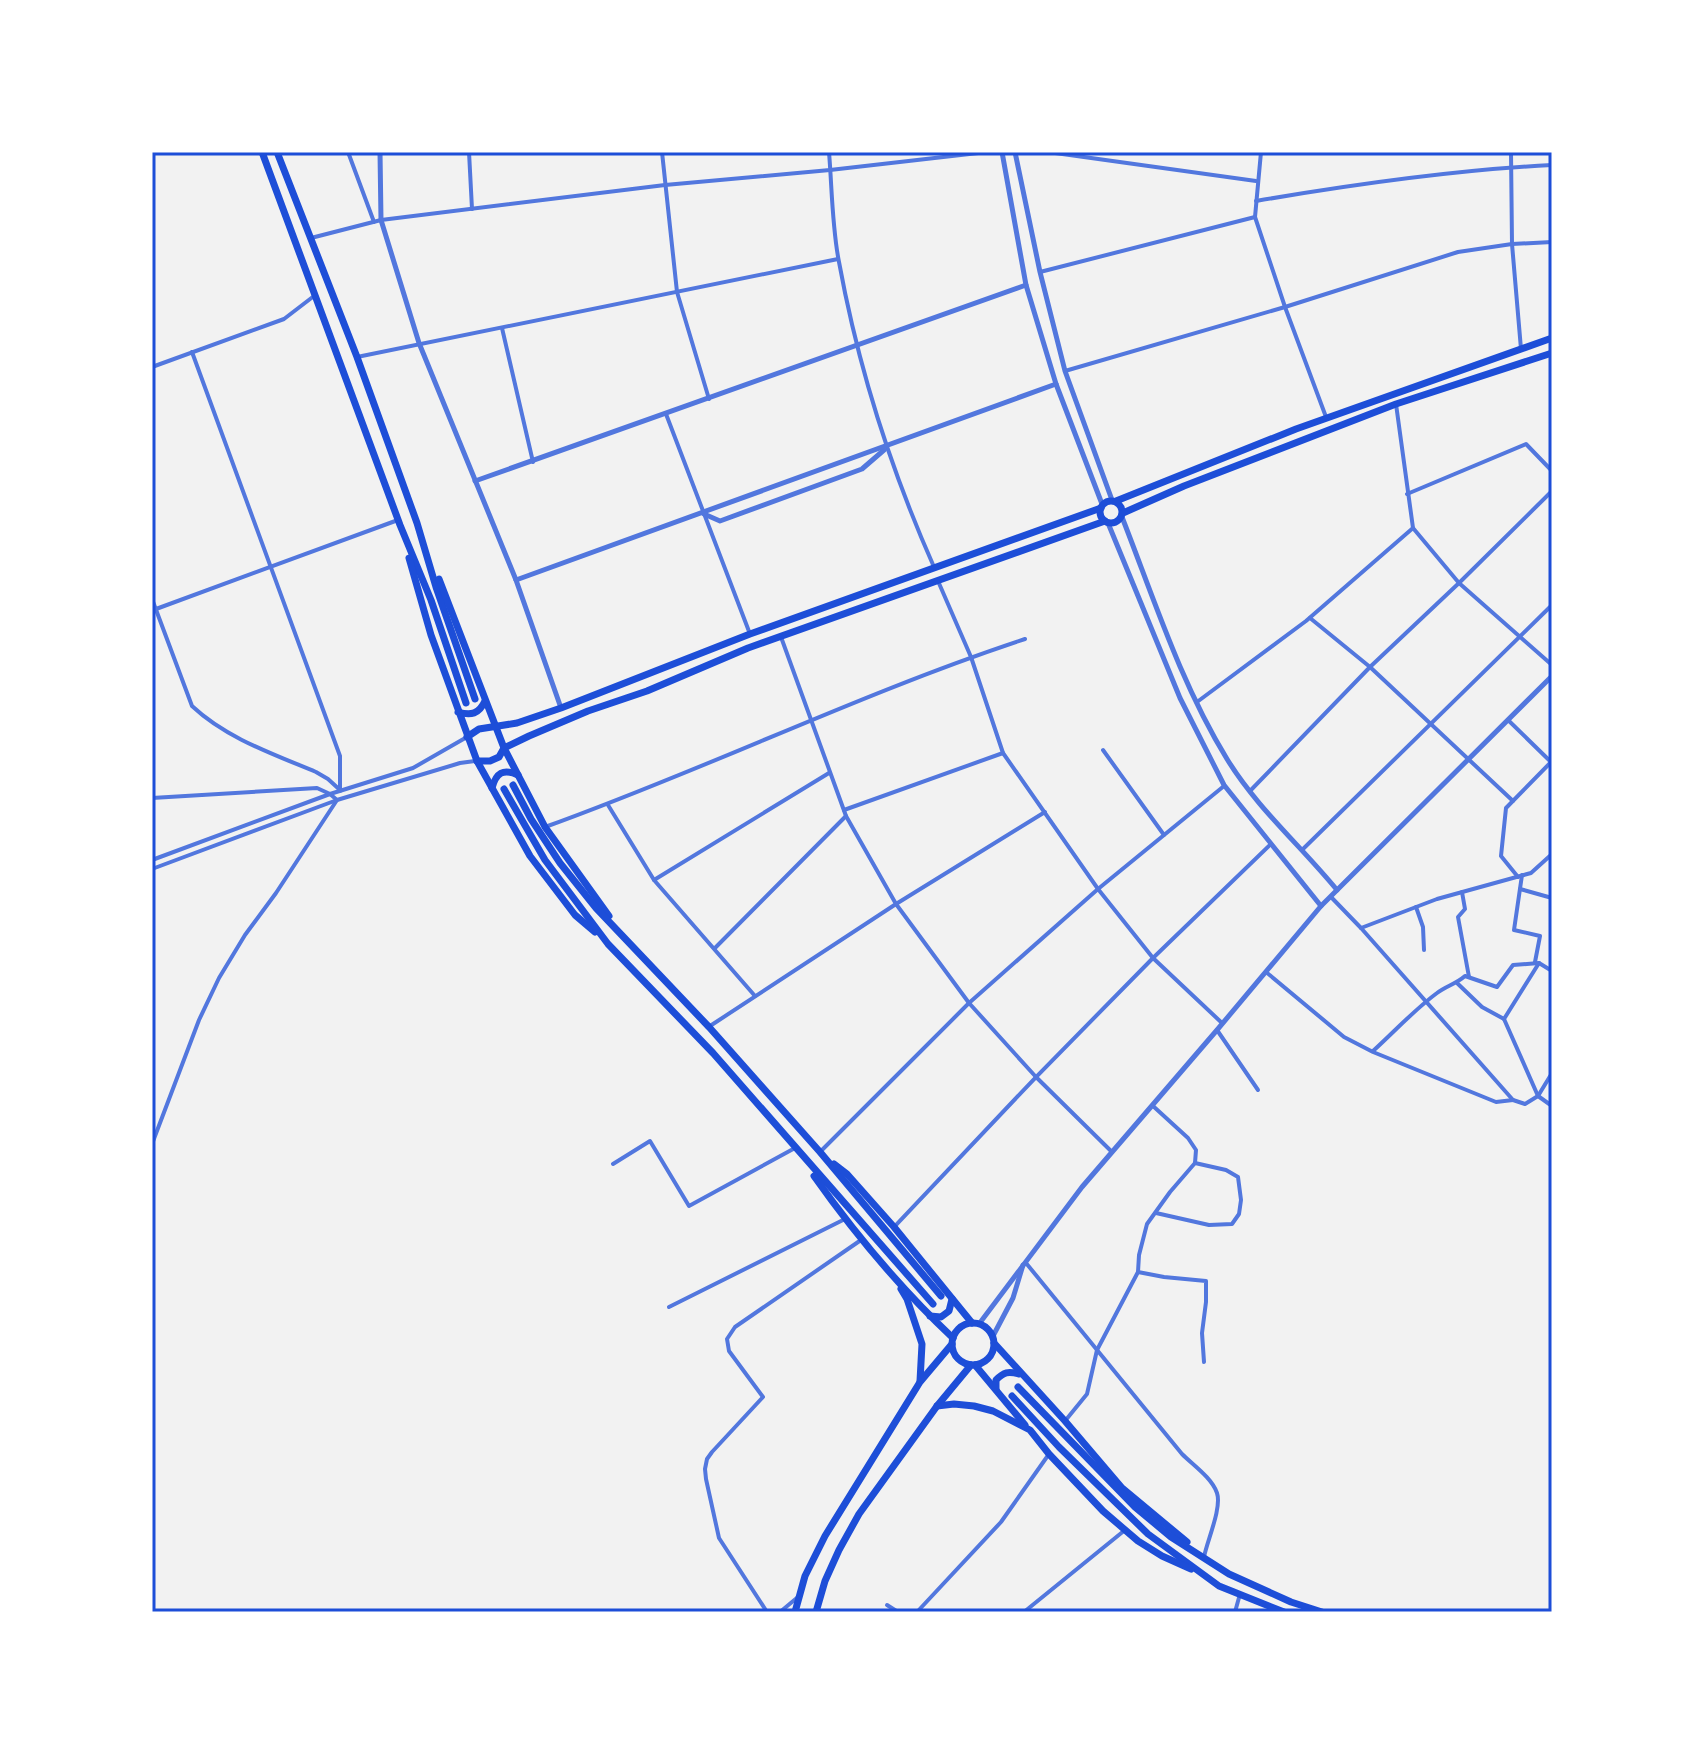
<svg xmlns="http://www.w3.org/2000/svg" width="1704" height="1764" viewBox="0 0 1704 1764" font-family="Quicksand,sans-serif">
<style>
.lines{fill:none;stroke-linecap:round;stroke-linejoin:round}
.minor{stroke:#5277de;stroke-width:4}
.tertiary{stroke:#5277de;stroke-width:5}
.primary{stroke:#1d4ed8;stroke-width:7}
.neatline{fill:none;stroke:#1d4ed8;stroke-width:3}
</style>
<rect width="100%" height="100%" fill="#f2f2f2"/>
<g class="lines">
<g class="minor">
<polyline points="348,152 374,222"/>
<polyline points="469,152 472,209"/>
<polyline points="662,152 677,292 709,399"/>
<path d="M829 152C832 188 832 227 839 262 858 366 891 470 934 567"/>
<polyline points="1048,152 1256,181"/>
<polyline points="1261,152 1255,217 1285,307 1326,417"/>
<polyline points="1511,152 1512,244 1521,349"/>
<path d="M1256 201C1355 184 1452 170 1552 165"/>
<polyline points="311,238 381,220 665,185 830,170 987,152"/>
<polyline points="1040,272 1255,217"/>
<polyline points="502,328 533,462"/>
<polyline points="192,352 340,756 340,791"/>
<polyline points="357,357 838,259"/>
<polyline points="152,367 284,319 314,296"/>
<polyline points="1065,371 1285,307 1458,252 1512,244 1552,242"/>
<polyline points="1396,404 1413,528 1459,583 1552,665"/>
<polyline points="666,414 750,634"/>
<polyline points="1407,494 1526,444 1552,471"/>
<polyline points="938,581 971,657 1003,753 1098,889 1153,958 1222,1023"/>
<path d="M152 599 192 706C226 738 273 754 316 772L328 779 340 790"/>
<polyline points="156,609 398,520"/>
<polyline points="1310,618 1370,667 1513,801"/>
<polyline points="781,637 846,816 896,904 969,1003 1036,1077 1112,1152"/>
<polyline points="1197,702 1306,621 1413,528"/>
<polyline points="1508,720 1550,761"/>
<polyline points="1103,750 1164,835"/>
<polyline points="1250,791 1370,667 1459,583 1552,491"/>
<polyline points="152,798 317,788 330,794 337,800 276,893 245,935 219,978 199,1020 152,1144"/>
<polyline points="608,805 654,880 755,996"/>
<polyline points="844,810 1003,753"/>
<path d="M545 827C707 769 861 693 1025 639"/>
<polyline points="1302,850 1552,605"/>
<polyline points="152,860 330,794 413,768 467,737"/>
<polyline points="152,869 337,800 460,763 475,761"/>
<polyline points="1522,875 1514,930 1540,936 1535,962"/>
<polyline points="1518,877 1501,856 1506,808 1552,761"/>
<polyline points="654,880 829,773"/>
<polyline points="1520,889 1552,898"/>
<polyline points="1462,892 1465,909 1458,917 1469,977"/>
<polyline points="1331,897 1361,928 1513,1100 1525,1104 1538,1096 1552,1073"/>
<polyline points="1416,907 1423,927 1424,950"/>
<polyline points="1361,928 1437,899 1531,873 1552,854"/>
<polyline points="715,948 846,816"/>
<polyline points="1266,972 1344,1037 1373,1052 1496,1102 1513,1100"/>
<polyline points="1457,983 1482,1007 1504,1019 1538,1096 1552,1106"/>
<polyline points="1504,1019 1539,963"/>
<polyline points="710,1026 896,904 1045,812"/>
<polyline points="1217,1030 1258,1090"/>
<path d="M1373 1051C1394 1032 1414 1010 1437 993 1446 986 1456 984 1465 976L1497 987 1513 965 1539 963 1552 971"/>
<polyline points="1153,1106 1188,1138 1196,1150 1195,1163"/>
<polyline points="820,1152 969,1003 1098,889 1224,786"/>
<polyline points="613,1164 650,1141 689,1206 795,1148"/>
<polyline points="1156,1213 1209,1225 1232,1224 1239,1214 1241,1200 1238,1177 1226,1170 1195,1163"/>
<polyline points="894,1227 1036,1077 1153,958 1271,844"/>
<path d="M1026 1263 1182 1454C1193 1465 1212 1478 1217 1493 1222 1508 1207 1541 1204 1557"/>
<polyline points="1138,1272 1164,1277 1206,1281 1206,1302 1202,1333 1204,1362"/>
<polyline points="669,1307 845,1219"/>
<polyline points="1065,1421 1087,1394 1097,1350 1138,1272 1139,1255 1147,1224 1170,1192 1195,1163"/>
<polyline points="887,1605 898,1612"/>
<polyline points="767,1612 719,1538 706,1479 705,1469 707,1459 712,1452 763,1397 729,1351 727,1339 735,1327 861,1240"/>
<polyline points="780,1612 798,1597"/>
<polyline points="917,1612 1001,1522 1049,1454"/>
<polyline points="1024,1612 1125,1530"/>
<polyline points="1235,1612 1240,1594"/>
</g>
<g class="tertiary">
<polyline points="380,152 381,220 419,343 516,580 561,708"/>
<polyline points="1002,152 1026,285 1056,384 1102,504"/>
<polyline points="1015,152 1040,272 1065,371 1112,500"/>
<polyline points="475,481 1026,285"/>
<polyline points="704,514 720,521 862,469 884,450"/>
<path d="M1122 517C1154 599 1181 684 1227 759 1257 808 1301 846 1337 890"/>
<polyline points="1108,523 1180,698 1224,785 1321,906"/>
<polyline points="516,580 1056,384"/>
<polyline points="979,1324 1082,1187 1217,1030 1321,906 1552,676"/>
<polyline points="993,1336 1013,1298 1023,1265"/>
</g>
<g class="primary">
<polyline points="262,152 400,525 431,600 466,703"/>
<polyline points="277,152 357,357 417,523 436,587 475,699"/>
<circle cx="1111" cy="512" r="11"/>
<polyline points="1116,501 1296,429 1552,338"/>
<polyline points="1123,513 1184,486 1396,404 1552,353"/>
<polyline points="409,558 431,635 477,761 530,856 575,915 595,932"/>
<polyline points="439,579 504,748 545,827 609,916"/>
<path d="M458 712C471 716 479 714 485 701"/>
<polyline points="467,737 479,729 517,723 561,708 750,634 1101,508"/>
<polyline points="477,761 490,761 499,757 504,748 529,736 588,711 647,691 748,648 1105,521"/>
<polyline points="513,785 531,819 560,863 596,908 709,1027 820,1152 941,1296"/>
<path d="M492 788C496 773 503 768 518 775"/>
<polyline points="504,789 545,860 608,944 713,1053 933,1304"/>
<polyline points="834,1164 847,1174 894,1227 972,1323"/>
<path d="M814 1176C855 1234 901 1289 953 1338"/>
<polyline points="901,1289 907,1299 922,1344 920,1381"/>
<polyline points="930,1316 941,1317 949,1311 952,1299"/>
<circle cx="973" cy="1344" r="21"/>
<polyline points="994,1343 1065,1421 1122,1488 1187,1542"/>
<polyline points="975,1365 1025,1425"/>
<polyline points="1018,1387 1135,1507 1171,1537 1229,1574 1291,1602 1322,1612"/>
<path d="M996 1389V1380C1004 1372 1008 1371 1019 1374"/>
<polyline points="1012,1396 1059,1447 1148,1534 1219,1586 1284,1612"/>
<polyline points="937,1406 954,1404 974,1406 993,1411 1030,1430 1049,1454 1103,1511 1138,1541 1162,1556 1191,1569"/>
<polyline points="795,1612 805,1576 825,1536 920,1382 952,1344"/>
<polyline points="816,1612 825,1581 839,1550 859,1514 937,1406 971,1365"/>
</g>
</g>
<rect width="1704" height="1764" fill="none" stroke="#ffffff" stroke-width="308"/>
<rect x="154" y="154" width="1396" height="1456" class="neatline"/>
</svg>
